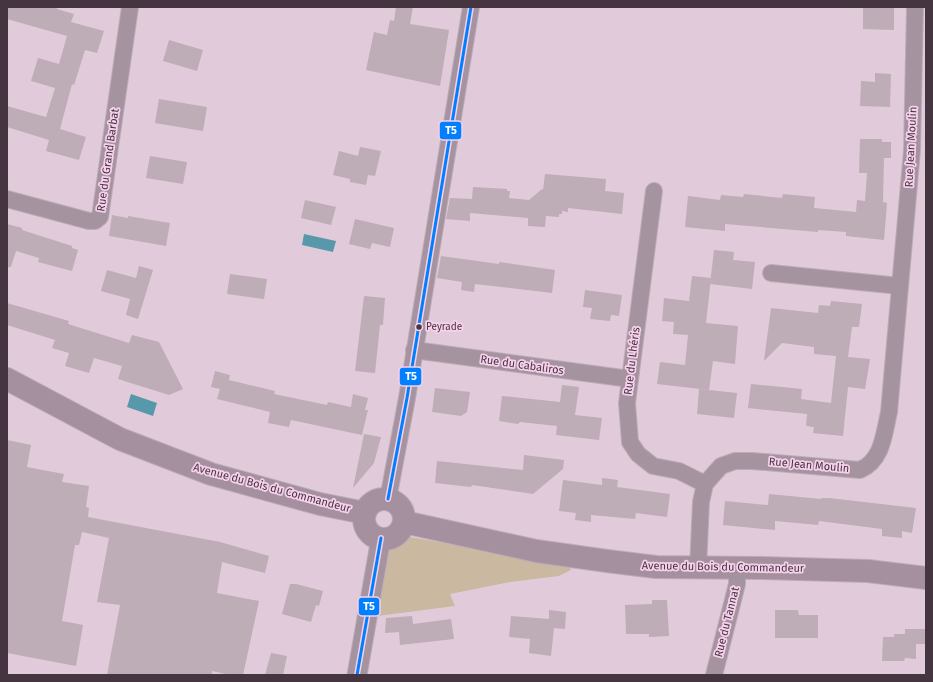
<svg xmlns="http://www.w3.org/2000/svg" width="933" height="682" viewBox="0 0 933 682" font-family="'Fira Sans',sans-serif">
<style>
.green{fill:#cab8a1}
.water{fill:#5898ab}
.building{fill:#beacb6}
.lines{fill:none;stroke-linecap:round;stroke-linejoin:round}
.minor-casing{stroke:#bdacb8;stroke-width:18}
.tertiary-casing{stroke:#bdacb8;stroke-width:21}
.secondary-casing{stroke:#bdacb8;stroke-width:24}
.minor{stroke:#a593a0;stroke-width:16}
.tertiary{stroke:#a593a0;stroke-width:19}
.secondary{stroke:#a590a0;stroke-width:22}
.bus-1-casing{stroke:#f7d0ec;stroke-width:6}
.bus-1{stroke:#0080ff;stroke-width:3}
.bus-dot{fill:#443540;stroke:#f7d0ec;stroke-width:1.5}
.labels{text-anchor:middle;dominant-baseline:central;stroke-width:3.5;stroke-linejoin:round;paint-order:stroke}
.bus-label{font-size:10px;fill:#443540;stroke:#f7d0ec;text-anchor:start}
.street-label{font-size:11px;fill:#443540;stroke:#f7d0ec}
.line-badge{stroke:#f7d0ec;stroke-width:1.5}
.badge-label{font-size:11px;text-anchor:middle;font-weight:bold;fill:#fff}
</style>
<rect width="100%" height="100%" fill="#e1cbdb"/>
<polygon class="green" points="392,534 568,564 571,570 559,576 510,582 450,594 455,606 377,616"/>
<g class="water">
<polygon points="304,234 336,241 333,252 302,245"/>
<polygon points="131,394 157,403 153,416 127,407"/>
</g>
<g class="building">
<polygon points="7,7 57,7 57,9 74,14 71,22 104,31 97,53 85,50 74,85 72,84 60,129 86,137 79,160 46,151 49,140 7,127 7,106 46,117 55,88 31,81 38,58 59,64 67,36 7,19"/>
<polygon points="396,7 413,7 410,24 449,30 440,86 366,70 374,32 387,35 390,20 394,21"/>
<polygon points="863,7 894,7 894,30 863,29"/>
<polygon points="169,40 203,50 197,71 163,61"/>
<polygon points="875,73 891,74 890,107 860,106 861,81 875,82"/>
<polygon points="159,99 207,107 203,131 155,123"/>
<polygon points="860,139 882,139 882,142 891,142 891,158 884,158 883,202 887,203 884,240 846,236 846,232 818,230 818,232 725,224 725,231 685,227 688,196 720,200 721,195 743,197 744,194 782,198 783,194 815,197 814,208 856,212 857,200 865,201 867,173 859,173"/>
<polygon points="360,147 381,151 375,176 368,175 366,185 350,182 350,179 333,175 339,151 358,156"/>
<polygon points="150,156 187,162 183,184 146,178"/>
<polygon points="545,174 606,179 605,191 624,193 622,214 568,208 568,212 562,211 562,214 559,214 559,217 546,216 545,227 528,226 528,218 470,213 470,221 446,219 450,198 472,199 473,187 507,189 507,191 510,191 509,198 529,200 542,189 543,190"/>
<polygon points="305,200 336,207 331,225 301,218"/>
<polygon points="112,215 128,218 128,216 170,223 166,246 109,236"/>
<polygon points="355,219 394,228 390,247 372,243 370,249 349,244"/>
<polygon points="7,224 22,228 22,230 72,246 72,248 78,250 72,271 38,262 39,258 16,251 11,267 7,267"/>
<polygon points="714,250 734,252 733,260 755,262 752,289 710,284"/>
<polygon points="441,256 499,264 499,262 555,270 552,293 475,284 474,292 461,290 462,282 437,278"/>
<polygon points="139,266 153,270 138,319 126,315 130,299 101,291 107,270 136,278"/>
<polygon points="230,274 267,279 264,299 227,294"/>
<polygon points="692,276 711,278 706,323 738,326 735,364 713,361 709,390 657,384 660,362 685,365 688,335 673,334 674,322 662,321 664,298 689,301"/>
<polygon points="585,290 622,295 619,316 611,315 610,321 590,319 592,308 583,307"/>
<polygon points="364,296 385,298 383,325 380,325 375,373 355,371"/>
<polygon points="831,301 862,304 859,327 852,327 848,357 870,359 865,389 848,387 843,436 813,433 814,427 806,426 807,414 748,408 751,384 802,389 801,399 831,403 836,356 814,354 814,347 782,343 764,361 771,308 818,313 819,305 830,306"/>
<polygon points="7,303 69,321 68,324 129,343 132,335 159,342 183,389 169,395 118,379 122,366 94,358 89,373 65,366 69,353 52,348 55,340 7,325"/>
<polygon points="215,371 230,375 229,380 275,391 274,394 327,405 328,402 351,407 353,394 368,398 365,410 368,410 362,435 291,420 289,427 268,423 270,412 217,399 220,389 211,387"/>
<polygon points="562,385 579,387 575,415 602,418 599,440 556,435 557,426 520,422 518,424 499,421 502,396 560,402"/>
<polygon points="435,388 470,392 467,412 461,416 432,412"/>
<polygon points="699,389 737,393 734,418 697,414"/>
<polygon points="364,434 381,437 374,463 353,488"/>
<polygon points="7,440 31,445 27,467 64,474 62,482 89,486 86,507 89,508 88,517 220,542 269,556 265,573 222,562 217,593 259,601 243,675 230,675 212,671 212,675 107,675 120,605 97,602 109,538 82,532 79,545 75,545 62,621 83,625 76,666 7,653"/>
<polygon points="524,455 564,460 563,469 533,494 472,485 471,487 435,483 437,461 523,470"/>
<polygon points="602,478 618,480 617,487 670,494 667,517 636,513 635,519 591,515 591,522 575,520 576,513 559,511 563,480 602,485"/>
<polygon points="769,494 821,499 821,498 829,498 916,508 912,533 902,531 902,538 882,536 882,529 819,521 818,525 775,521 775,530 723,525 725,501 768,505"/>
<polygon points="290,584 296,584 323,591 319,606 316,605 311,622 282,614"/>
<polygon points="652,600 667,600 669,636 649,637 649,634 626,634 625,605 652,604"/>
<polygon points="549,610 566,612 565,629 554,628 551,656 529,653 530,639 509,637 511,616 549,619"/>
<polygon points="775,610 798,610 799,615 818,615 818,638 775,638"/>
<polygon points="412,616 413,624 451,619 454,639 400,645 399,632 385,633 386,618"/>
<polygon points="905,629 926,629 926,644 916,644 916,659 905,658 904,661 882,661 883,637 894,637 894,634 905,634"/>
<polygon points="271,653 287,656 283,675 265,675"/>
</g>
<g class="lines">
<defs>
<g id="minor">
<polyline points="654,191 627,403 630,442 638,454 653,466 679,471 705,484"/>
<polyline points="7,199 89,221 95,221 100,217 130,7"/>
<polyline points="771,273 900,286"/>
<polyline points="414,350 630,379"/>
<polyline points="388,499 407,398 471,7"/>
<path d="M698 568 701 502 705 484 721 466 735 461H752L860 470C883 460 884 433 889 412L912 150 915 7"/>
<polyline points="714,675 737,584 737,568"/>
</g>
<polyline id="tertiary" points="357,675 381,538"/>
<g id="secondary">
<polyline points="7,379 120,439 211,474 320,504 365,513"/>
<circle cx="384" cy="519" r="20"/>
<polyline points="404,522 536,551 607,561 656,567 761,568 868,571 926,578"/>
</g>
</defs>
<use href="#minor" class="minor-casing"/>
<use href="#tertiary" class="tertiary-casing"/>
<use href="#secondary" class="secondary-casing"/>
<use href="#minor" class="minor"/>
<use href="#tertiary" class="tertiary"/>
<use href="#secondary" class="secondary"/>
<defs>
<g id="bus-1">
<polyline points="388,499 407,398 471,7"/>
<polyline points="357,675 381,538"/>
</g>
</defs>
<use href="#bus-1" class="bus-1-casing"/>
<use href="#bus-1" class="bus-1"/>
</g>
<circle class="bus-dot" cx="419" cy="327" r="3.5"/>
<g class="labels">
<g class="bus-label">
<text x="426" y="327">Peyrade</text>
</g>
<g class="street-label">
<text transform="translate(911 147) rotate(-87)">Rue Jean Moulin</text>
<text transform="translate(108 160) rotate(-82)">Rue du Grand Barbat</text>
<text transform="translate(632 361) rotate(-83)">Rue du Lhéris</text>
<text transform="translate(522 365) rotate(8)">Rue du Cabaliros</text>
<text transform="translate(809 465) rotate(5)">Rue Jean Moulin</text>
<text transform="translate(272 488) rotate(15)">Avenue du Bois du Commandeur</text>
<text transform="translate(723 567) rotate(1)">Avenue du Bois du Commandeur</text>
<text transform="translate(727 622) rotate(-76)">Rue du Tannat</text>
</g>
</g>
<g class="line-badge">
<rect x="439" y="121" width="23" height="19" rx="4" fill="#0080ff"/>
<rect x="399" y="367" width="23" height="19" rx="4" fill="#0080ff"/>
<rect x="358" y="597" width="22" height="19" rx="4" fill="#0080ff"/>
</g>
<g class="badge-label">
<text x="451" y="134">T5</text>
<text x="411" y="380">T5</text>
<text x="369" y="610">T5</text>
</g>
<rect width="933" height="682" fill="none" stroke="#443540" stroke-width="16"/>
</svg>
